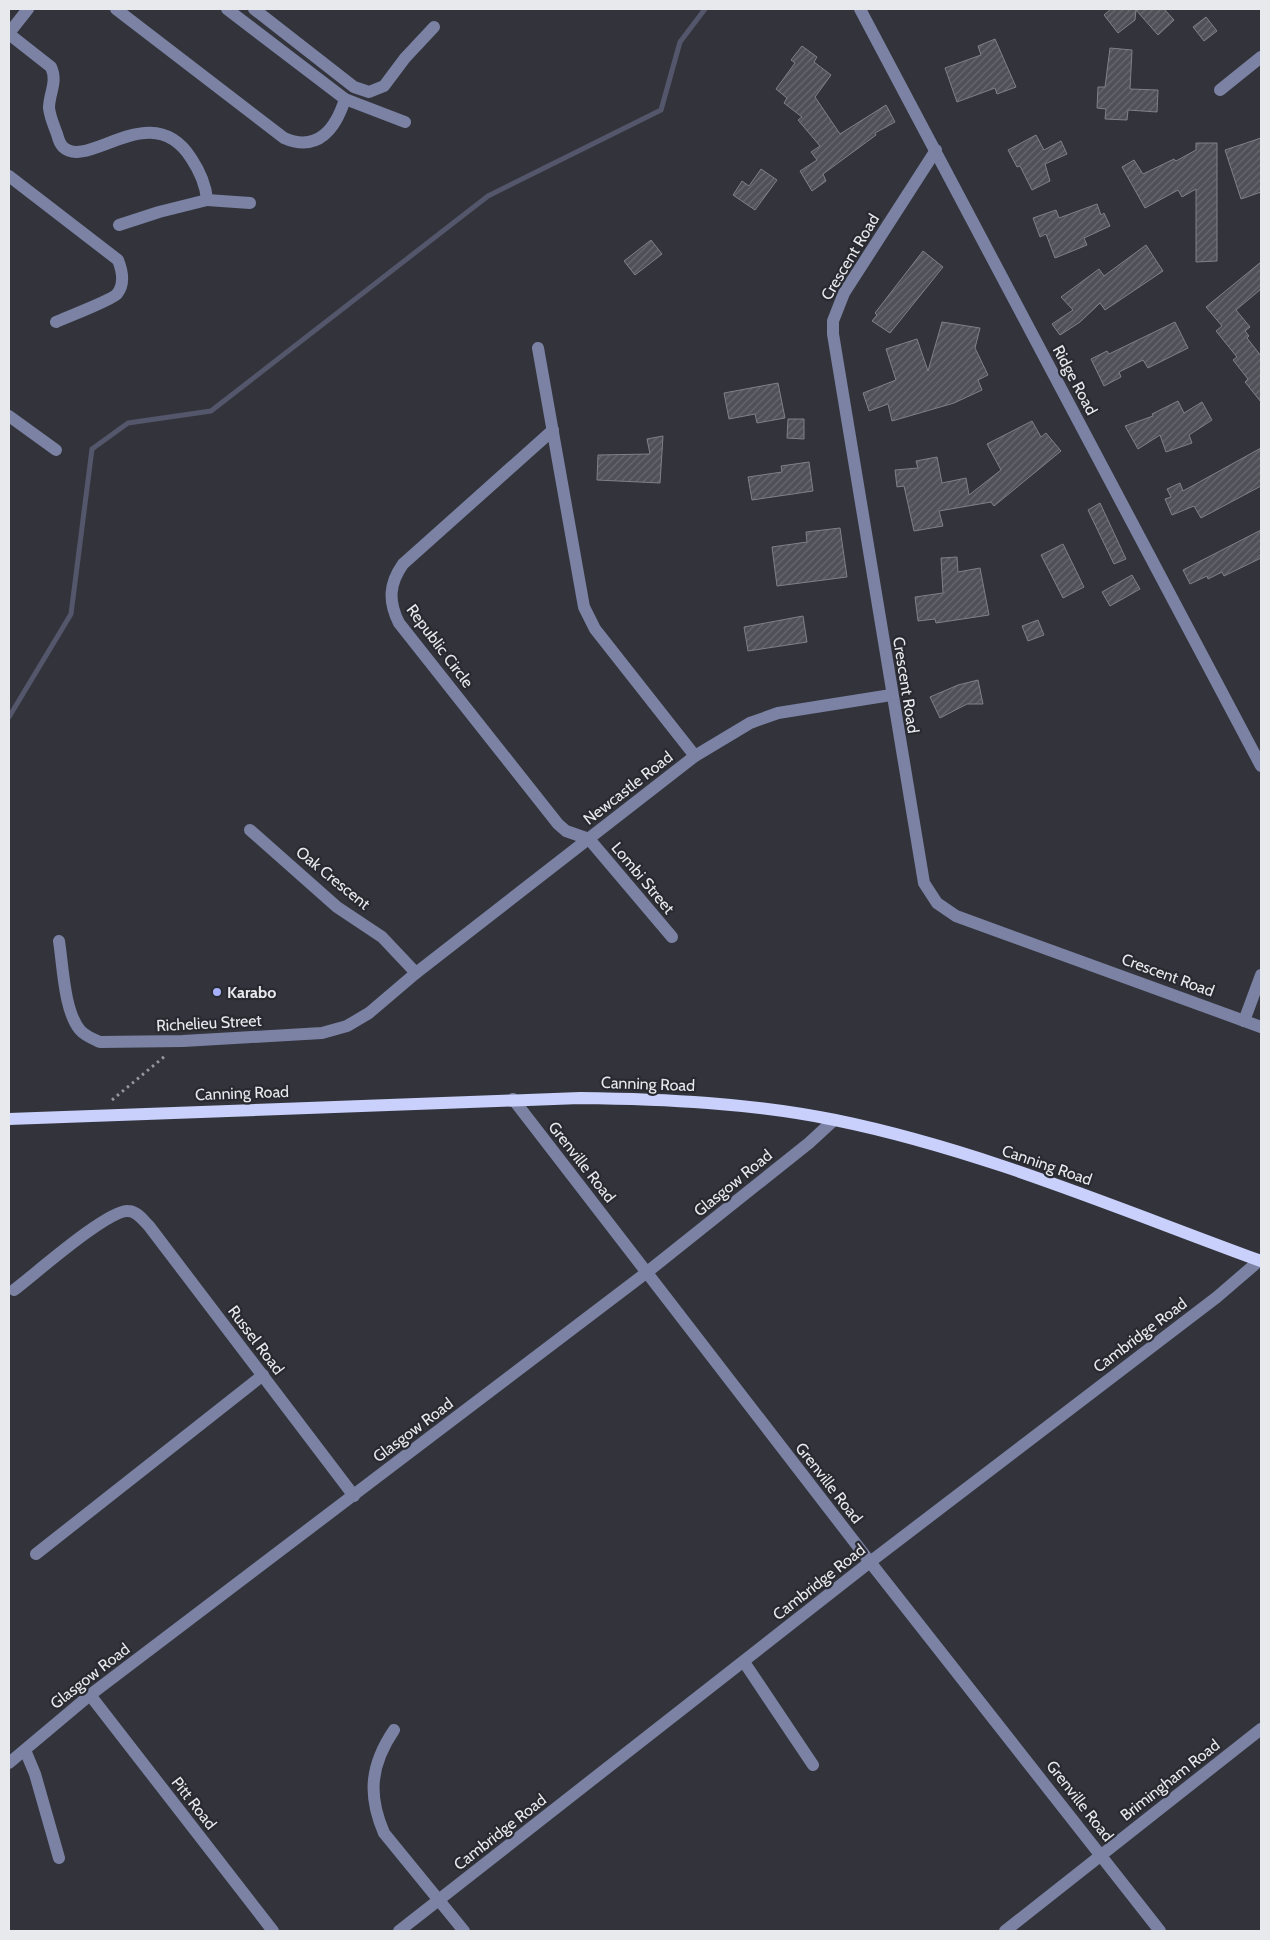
<svg xmlns="http://www.w3.org/2000/svg" width="1270" height="1940" viewBox="0 0 1270 1940" font-family="Cabin,sans-serif">
<style>
.lines{fill:none;stroke-linecap:round;stroke-linejoin:round}
.stream{stroke:#54576c;stroke-width:5}
.building{fill:url(#building-hatch);stroke:#7f8188}
.path{stroke:#96979c;stroke-width:3;stroke-dasharray:2.5 4;stroke-linecap:butt}
.minor{stroke:#7b82a4;stroke-width:12}
.major{stroke:#c8d0fb;stroke-width:12}
.poi-dot{fill:#a5b1fc;stroke:#292a31;stroke-width:2}
.labels{text-anchor:middle;dominant-baseline:central;stroke-width:4.5;stroke-linejoin:round;paint-order:stroke}
.street-label{font-size:16px;fill:#e8e9ed;stroke:#292a31}
.poi-label{font-size:16px;font-weight:bold;fill:#e8e9ed;stroke:#292a31;text-anchor:start}
</style>
<defs>
<pattern id="building-hatch" width="6" height="6" patternUnits="userSpaceOnUse" patternTransform="scale(1.25)"><rect width="6" height="6" fill="#505158"/><path d="M-1 1l2-2M0 6l6-6M5 7l2-2" fill="none" stroke="#696a70"/></pattern>
</defs>
<rect width="100%" height="100%" fill="#33343b"/>
<g class="lines">
<polyline class="stream" points="9,717 71,614 92,449 128,423 211,411 488,196 661,110 680,42 705,9"/>
</g>
<g class="building">
<polygon points="1111,9 1164,9 1174,20 1158,35 1136,10 1135,20 1118,33 1104,15"/>
<polygon points="1206,17 1217,31 1204,41 1193,27"/>
<polygon points="995,39 1016,87 997,94 995,88 957,102 945,68 981,55 978,46"/>
<polygon points="802,46 817,57 814,62 831,75 815,97 840,134 886,105 895,122 875,133 876,135 823,174 826,181 812,191 800,171 817,160 811,152 820,146 798,120 802,117 784,103 787,98 776,89 795,63 791,60"/>
<polygon points="1110,48 1132,50 1130,89 1158,90 1157,112 1128,110 1127,120 1105,119 1106,109 1097,108 1098,87 1105,87"/>
<polygon points="1036,135 1044,150 1061,141 1067,154 1045,164 1050,181 1032,190 1020,166 1017,167 1008,150"/>
<polygon points="1261,138 1261,192 1241,199 1225,150"/>
<polygon points="1196,143 1217,143 1217,261 1196,262 1196,189 1182,197 1178,190 1145,208 1122,167 1134,160 1143,174 1174,159 1176,161 1196,150"/>
<polygon points="761,169 777,180 755,210 733,195 742,181 749,186"/>
<polygon points="1097,204 1101,215 1104,213 1110,226 1084,238 1087,245 1055,258 1046,234 1040,237 1033,218 1056,210 1059,218"/>
<polygon points="651,240 662,254 635,275 624,261"/>
<polygon points="1146,245 1163,271 1105,310 1100,303 1080,322 1060,335 1052,324 1073,310 1061,297 1099,269 1104,276"/>
<polygon points="923,251 943,267 890,333 872,321 877,315 875,313"/>
<polygon points="1261,262 1261,289 1236,310 1250,327 1245,331 1249,336 1247,338 1261,356 1261,402 1245,382 1248,379 1233,360 1237,357 1216,331 1222,326 1206,307"/>
<polygon points="942,322 980,328 975,348 988,375 978,380 982,390 954,403 892,421 888,404 869,411 863,393 896,380 886,349 917,339 928,371"/>
<polygon points="1175,322 1188,348 1148,368 1143,360 1119,372 1121,377 1104,386 1091,359 1107,351 1109,354"/>
<polygon points="778,383 785,418 757,423 755,414 729,419 724,393"/>
<polygon points="1178,401 1184,413 1202,402 1212,420 1189,435 1192,443 1166,452 1160,435 1138,449 1125,426 1153,416 1152,414"/>
<polygon points="788,419 804,419 804,439 787,438"/>
<polygon points="1032,421 1041,437 1046,433 1061,451 994,506 991,502 939,511 943,526 914,531 904,486 897,487 895,470 918,468 916,461 937,457 942,483 966,478 969,495 1001,470 987,444"/>
<polygon points="663,436 660,483 597,480 598,455 650,454 647,439"/>
<polygon points="1261,448 1261,486 1201,518 1194,506 1172,515 1165,499 1171,497 1167,489 1180,483 1183,491"/>
<polygon points="809,462 813,491 752,500 748,477 782,472 781,466"/>
<polygon points="1100,503 1126,559 1114,564 1088,510"/>
<polygon points="840,528 847,577 777,586 772,547 807,542 806,532"/>
<polygon points="1261,530 1261,558 1224,576 1222,572 1208,579 1207,576 1190,584 1183,570"/>
<polygon points="1063,544 1084,587 1063,598 1041,555"/>
<polygon points="957,557 958,572 980,568 989,615 936,623 935,619 918,621 915,597 943,593 941,558"/>
<polygon points="1132,575 1140,589 1110,606 1102,592"/>
<polygon points="803,616 807,642 748,651 744,627"/>
<polygon points="1038,620 1044,635 1028,641 1022,626"/>
<polygon points="978,680 983,704 967,704 940,718 930,697 958,685"/>
</g>
<g class="lines">
<polyline class="path" points="112,1100 165,1056"/>
<g class="minor">
<path d="M116 9 284 138C318 153 336 128 345 99"/>
<polyline points="227,9 345,99 405,122"/>
<polyline points="254,9 354,87 369,92 384,86 405,58 434,27"/>
<polyline points="860,9 1261,766"/>
<polyline points="9,33 28,9"/>
<path d="M9 34 51 67C58 82 49 93 49 108 50 117 54 126 57 134 58 138 60 144 63 147 88 171 151 96 191 158 199 170 206 186 207 200L159 212 119 225"/>
<polyline points="1220,90 1261,57"/>
<polyline points="936,150 844,293 833,321 833,334 924,883 937,903 956,916 1261,1027"/>
<path d="M9 176 118 260C122 270 125 284 117 294 112 300 67 317 56 322"/>
<polyline points="207,200 250,203"/>
<polyline points="538,348 584,607 595,629 695,756"/>
<polyline points="9,416 56,450"/>
<path d="M553 430 403 564C389 584 388 601 399 623L558 824 566 831 589 839 672 937"/>
<polyline points="250,830 337,907 382,937 416,973"/>
<path d="M59 941C63 966 64 1011 80 1030 85 1036 93 1039 100 1042L183 1041 322 1033 347 1026 369 1013 416 973 695 756 750 723 778 713 891 695"/>
<polyline points="1244,1021 1261,975"/>
<polyline points="513,1099 870,1562 1160,1931"/>
<path d="M14 1290C34 1275 107 1210 128 1211 137 1211 143 1220 149 1226L354 1496"/>
<polyline points="36,1554 263,1375"/>
<polyline points="744,1662 813,1765"/>
<polyline points="90,1695 273,1931"/>
<path d="M394 1730C371 1764 367 1794 384 1833L464 1931"/>
<polyline points="25,1750 35,1774 59,1858"/>
<polyline points="9,1763 90,1695 646,1273 809,1143 834,1120"/>
<polyline points="399,1931 870,1562 1217,1297 1260,1260"/>
<polyline points="1005,1931 1261,1729"/>
</g>
<path class="major" d="M9 1119 580 1098C665 1099 751 1103 835 1120 982 1150 1121 1210 1261 1261"/>
</g>
<circle class="poi-dot" cx="217" cy="992" r="5"/>
<g class="labels">
<g class="street-label">
<text transform="translate(850 257) rotate(-59)">Crescent Road</text>
<text transform="translate(1075 380) rotate(62)">Ridge Road</text>
<text transform="translate(440 646) rotate(53)">Republic Circle</text>
<text transform="translate(906 685) rotate(81)">Crescent Road</text>
<text transform="translate(628 788) rotate(-38)">Newcastle Road</text>
<text transform="translate(333 878) rotate(39)">Oak Crescent</text>
<text transform="translate(643 878) rotate(50)">Lombi Street</text>
<text transform="translate(1168 975) rotate(20)">Crescent Road</text>
<text transform="translate(209 1023) rotate(-3)">Richelieu Street</text>
<text transform="translate(648 1084) rotate(2)">Canning Road</text>
<text transform="translate(242 1093) rotate(-2)">Canning Road</text>
<text transform="translate(582 1162) rotate(52)">Grenville Road</text>
<text transform="translate(1047 1165) rotate(19)">Canning Road</text>
<text transform="translate(733 1183) rotate(-39)">Glasgow Road</text>
<text transform="translate(1140 1335) rotate(-37)">Cambridge Road</text>
<text transform="translate(256 1340) rotate(53)">Russel Road</text>
<text transform="translate(413 1430) rotate(-37)">Glasgow Road</text>
<text transform="translate(829 1483) rotate(52)">Grenville Road</text>
<text transform="translate(819 1582) rotate(-38)">Cambridge Road</text>
<text transform="translate(90 1676) rotate(-38)">Glasgow Road</text>
<text transform="translate(1170 1780) rotate(-38)">Brimingham Road</text>
<text transform="translate(1080 1801) rotate(52)">Grenville Road</text>
<text transform="translate(194 1803) rotate(52)">Pitt Road</text>
<text transform="translate(500 1832) rotate(-38)">Cambridge Road</text>
</g>
<g class="poi-label">
<text x="227" y="992">Karabo</text>
</g>
</g>
<rect width="1270" height="1940" fill="none" stroke="#e8e9ed" stroke-width="20"/>
</svg>
